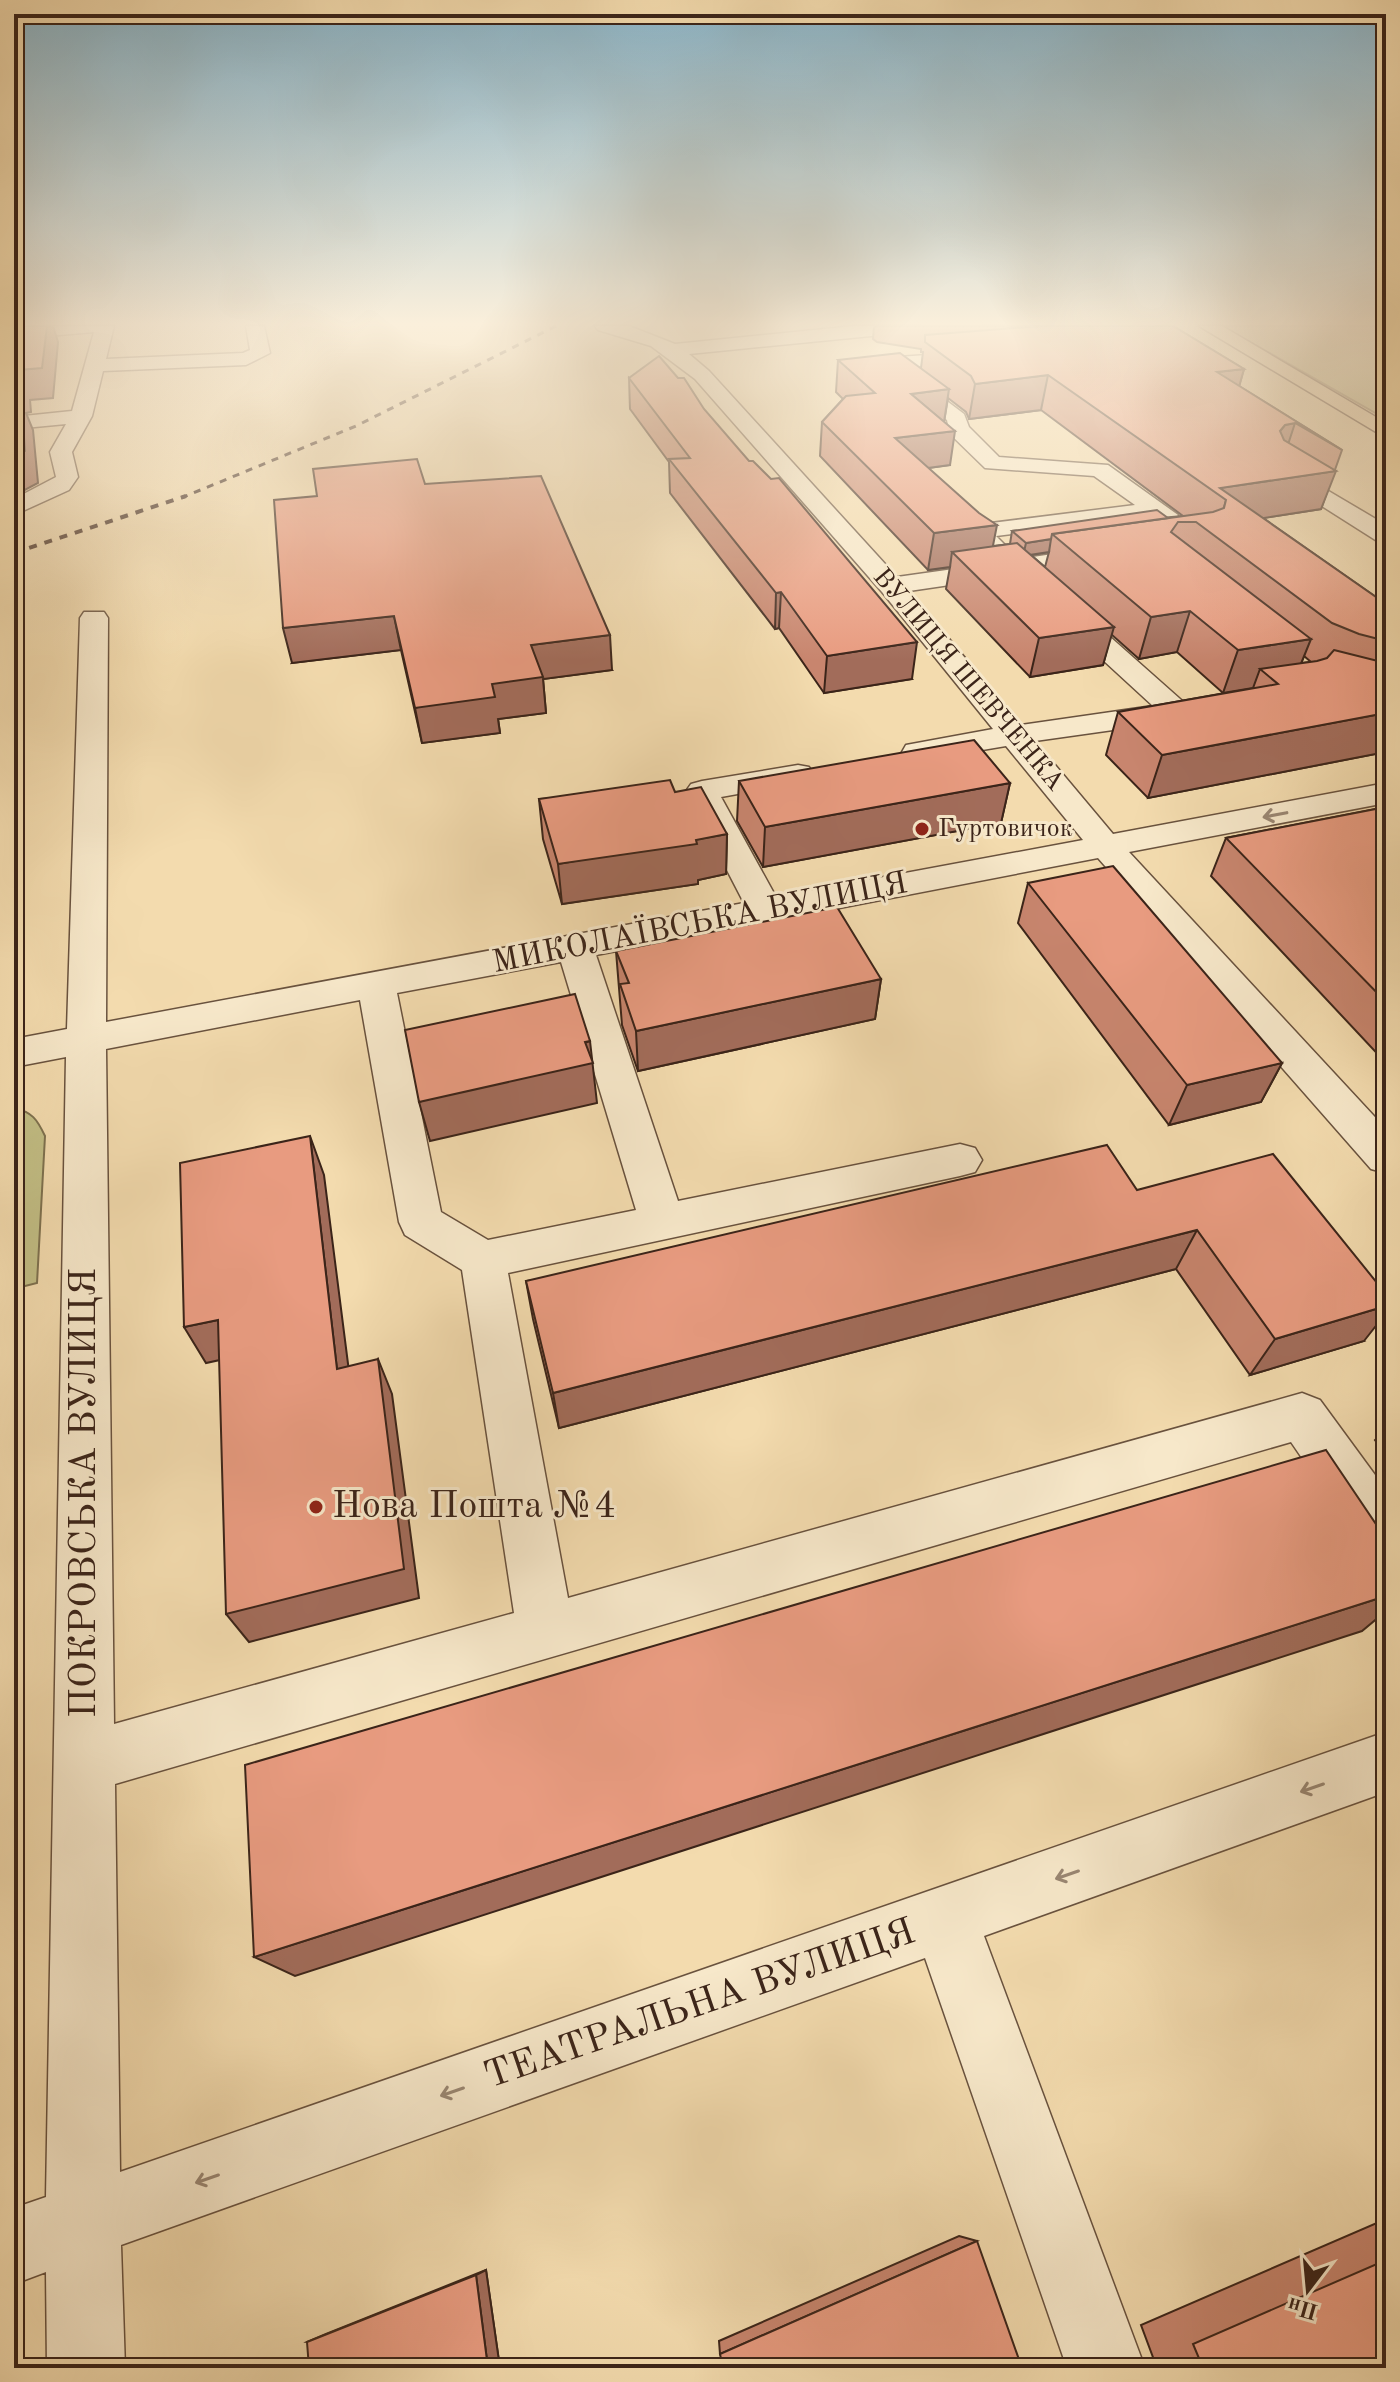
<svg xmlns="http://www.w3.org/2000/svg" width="1400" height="2382" viewBox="0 0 1400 2382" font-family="'Old Standard TT',serif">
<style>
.green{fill:#c2be85;stroke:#7e714f;stroke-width:2}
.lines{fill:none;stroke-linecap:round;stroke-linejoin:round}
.minor-casing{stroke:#69523e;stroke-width:3}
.highway-casing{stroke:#3b2419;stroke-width:3}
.minor{fill:#f7e8ca;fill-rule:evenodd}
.highway{fill:#f3dbae;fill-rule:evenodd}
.rail-far1{stroke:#3b2419;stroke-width:3;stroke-dasharray:7 7;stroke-linecap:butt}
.rail{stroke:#3b2419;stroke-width:4;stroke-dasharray:8 8;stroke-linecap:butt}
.wall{fill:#c8856e;stroke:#3b2419;stroke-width:2;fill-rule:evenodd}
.shaded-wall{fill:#a26c5a;stroke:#3b2419;stroke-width:2}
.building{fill:#e89b80;stroke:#3b2419;stroke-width:2}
.oneway{stroke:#998672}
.poi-dot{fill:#8f2418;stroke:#f7e8ca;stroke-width:3}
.labels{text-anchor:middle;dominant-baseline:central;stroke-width:6;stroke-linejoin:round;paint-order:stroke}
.far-street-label{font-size:26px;fill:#3b2419;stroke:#f7e8ca}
.far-poi-label{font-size:26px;fill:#3b2419;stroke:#f7e8ca;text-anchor:start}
.street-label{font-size:32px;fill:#3b2419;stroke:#f7e8ca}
.near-street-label{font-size:38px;fill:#3b2419;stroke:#f7e8ca}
.near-poi-label{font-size:38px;fill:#3b2419;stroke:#f7e8ca;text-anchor:start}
</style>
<rect width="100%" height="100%" fill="#f3dbae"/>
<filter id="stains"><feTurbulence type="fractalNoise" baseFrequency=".0025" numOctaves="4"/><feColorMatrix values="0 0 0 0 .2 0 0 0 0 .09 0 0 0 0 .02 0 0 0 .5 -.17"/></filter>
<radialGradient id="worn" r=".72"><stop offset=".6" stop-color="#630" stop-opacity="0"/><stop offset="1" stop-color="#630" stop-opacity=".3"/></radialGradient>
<g class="green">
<polygon points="1222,326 1386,326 1386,419"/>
<path d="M14 1108C32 1112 37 1119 45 1136L37 1283 17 1288 14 1324Z"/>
</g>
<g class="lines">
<defs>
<g id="minor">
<polygon points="114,326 106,359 243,353 250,350 246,326 264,326 270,353 246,365 103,371 92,416 72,452 78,477 69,490 14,515 14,499 56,477 50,452 66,424 14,429 14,417 72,411 94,332 14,339 14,327"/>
<path d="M595 326H629L675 344 854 326H921L912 332 689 354 709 371 897 577 996 563 967 536 964 531 967 526 1135 505 1094 476 985 468 950 434 947 420 874 364 884 358 1012 349 983 326H1005L1037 349 1040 353 1030 359 903 368 964 414 969 427 999 457 1108 465 1178 515 1174 520 1166 522 1153 517 996 536 1019 559 1107 546 1116 549 1120 554 1116 559 1107 562 909 591 1021 725 1153 706 1055 616 1051 610 1055 604H1073L1188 706 1192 712 1188 718 1177 721 1035 741 1113 834 1386 783V803L1129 852 1386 1129V1173L1371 1169 1098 858 596 955 678 1201 960 1144 975 1148 982 1160 975 1172 960 1176 508 1273 568 1598 1302 1393 1320 1400 1386 1490V1561L1367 1553 1291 1442 115 1784 120 2172 1386 1732V1792L984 1936 1145 2368H1067L925 1958 121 2245 125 2368H47L46 2272 14 2284V2208L46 2197 66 1057 14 1067V1039L67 1029 80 618 84 612H104L108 618 106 1022 744 903 686 791 691 784 702 781 798 765 809 767 814 774 809 781 721 797 776 897 1083 840 1006 746 917 761 906 759 902 752 906 745 993 729 882 592 695 379 651 346 598 330ZM561 962 636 1210 488 1240 441 1212 397 993ZM360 1000 399 1222 405 1235 462 1270 514 1613 114 1724 106 1049Z"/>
<polygon points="1281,463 1386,525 1386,543 1377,541 1273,475 1270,470 1273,465"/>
</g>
<polygon id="highway" points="1199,326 1222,326 1386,423 1386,438"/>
</defs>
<use href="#minor" class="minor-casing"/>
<use href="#highway" class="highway-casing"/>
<use href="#minor" class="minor"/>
<use href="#highway" class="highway"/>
<polyline class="rail-far1" points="181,498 356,426 556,326"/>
<polyline class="rail" points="14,553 186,496"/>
</g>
<g class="wall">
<path d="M874 326H1007V329L1013 328 1010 326H1173L1244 369 1239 386 1342 450 1321 509 1263 518 1386 604V752L1148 798 1106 755 1118 712 1253 688 1223 693 1177 652 1139 659 1111 634 1103 665 1030 677 946 589 950 567 928 570 820 456 822 422 843 399 836 392 838 360 921 368 923 352H921V349L877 342 873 339ZM948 398 966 412 969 419 1041 410 1183 516 1012 531 1010 544 993 546 928 468 950 465 944 422ZM1049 552 1045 567 1031 555ZM1304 656 1311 662 1301 663Z"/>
<polygon points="629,378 912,679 824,693 779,628 775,629 670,493 669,462 630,409"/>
<polygon points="425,484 612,670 543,679 546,713 498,719 500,733 422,743 401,650 292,663"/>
<polygon points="739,781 1010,783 1001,823 763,867 737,821"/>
<polygon points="675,792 727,834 726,874 698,880 698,884 562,904 543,839 539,799"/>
<polygon points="1386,807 1386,1063 1211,876 1226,838"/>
<polygon points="1028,883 1282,1063 1261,1102 1169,1125 1018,923"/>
<polygon points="616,951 881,979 875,1019 638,1071 622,1025"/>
<polygon points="1137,1190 1364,1341 1250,1375 1176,1269 559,1428 533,1319 526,1281"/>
<polygon points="1386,1429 1386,1455 1375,1440"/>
<polygon points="1386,2219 1386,2368 1157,2368 1141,2325"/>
<polygon points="959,2236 977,2241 720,2354 719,2341"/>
<polygon points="486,2270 500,2368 307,2342 326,2334"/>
</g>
<g class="shaded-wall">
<polygon points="47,326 53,326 58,342 53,398 30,400 31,412 26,413 33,430 38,483 19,493 14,494 14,383 19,370"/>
<polygon points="1244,369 1234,405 1217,372"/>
<polygon points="1048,375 1041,410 969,419 975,384"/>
<polygon points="949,389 944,422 911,394"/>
<polygon points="1295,423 1283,460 1280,431 1285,425"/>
<polygon points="955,431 950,465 891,473 895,438"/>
<polygon points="1336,471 1321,509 1219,525 1226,500 1220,488"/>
<polygon points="997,525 990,561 952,552 950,567 928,570 934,533"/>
<polygon points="1051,539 1049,552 1023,556 1026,543"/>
<polygon points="781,592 779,628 775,629 776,593"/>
<polygon points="1190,611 1177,652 1139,659 1151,617"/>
<polygon points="394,616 401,650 292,663 283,628"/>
<polygon points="1114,627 1103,665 1030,677 1039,638"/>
<polygon points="610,635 612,670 543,679 546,713 498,719 500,733 422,743 415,708 492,684 531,645"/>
<polygon points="1311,639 1294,681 1260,669 1253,688 1223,693 1238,650"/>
<polygon points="917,642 912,679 824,693 827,656"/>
<polygon points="1386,713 1386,752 1148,798 1162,755"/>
<polygon points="14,725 24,747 20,1018 14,1019"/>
<polygon points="1010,783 1001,823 763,867 765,827"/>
<polygon points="727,834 726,874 698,880 698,884 562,904 558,864"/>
<polygon points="881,979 875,1019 638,1071 636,1031"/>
<polygon points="590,1041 597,1103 430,1141 419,1102"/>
<polygon points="1282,1063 1261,1102 1169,1125 1187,1085"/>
<polygon points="310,1136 324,1175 353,1403 337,1369"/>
<polygon points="1197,1230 1176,1269 559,1428 553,1393"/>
<polygon points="1386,1306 1386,1313 1364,1341 1250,1375 1275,1339"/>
<polygon points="218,1320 238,1356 206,1363 184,1327"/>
<polygon points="378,1359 392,1394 419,1598 249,1642 226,1614"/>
<polygon points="1386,1596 1386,1611 1362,1631 295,1976 254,1957"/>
<polygon points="486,2270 500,2368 488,2368 476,2275"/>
</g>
<g class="building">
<polygon points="14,326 47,326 42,368 19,370 20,382 14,383"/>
<polygon points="1041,326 1173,326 1244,369 1217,372 1342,450 1295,423 1285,425 1280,431 1284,440 1336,471 1220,488 1386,604 1386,641 1359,634 1332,623 1196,522 1178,522 1171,532 1311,639 1238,650 1190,611 1151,617 1052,534 1213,512 1224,508 1226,500 1048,375 975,384 971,376 925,342 925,335"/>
<polygon points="900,353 949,389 911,394 955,431 895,438 979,513 997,525 934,533 822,422 846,396 875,393 838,360"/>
<polygon points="659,356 678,378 684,378 704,409 749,461 753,461 771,479 779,478 917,642 827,656 781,592 776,593 669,459 690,458 629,378"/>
<polygon points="21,399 25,451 14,457 14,400"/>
<polygon points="417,459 425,484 541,476 610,635 531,645 543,677 492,684 495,697 415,708 394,616 283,628 274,500 317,496 313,469"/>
<polygon points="1157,510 1168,518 1052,534 1051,539 1026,543 1012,531"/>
<polygon points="1017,543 1114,627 1039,638 952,552"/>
<polygon points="1334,650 1386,663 1386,713 1162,755 1118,712 1278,684 1260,669 1317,661 1327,658"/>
<polygon points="974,740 1010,783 765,827 739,781"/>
<polygon points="670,780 675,792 701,787 727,834 696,840 697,844 558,864 539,799"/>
<polygon points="1386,807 1386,1002 1226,838"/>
<polygon points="1113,866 1282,1063 1187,1085 1028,883"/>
<polygon points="837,907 881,979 636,1031 620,984 629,983 616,951"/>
<polygon points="575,994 590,1041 585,1042 593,1063 419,1102 405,1030"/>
<polygon points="310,1136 337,1369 378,1359 404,1569 226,1614 218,1320 184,1327 180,1163"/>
<polygon points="1107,1145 1137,1190 1273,1154 1386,1294 1386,1306 1275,1339 1197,1230 553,1393 526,1281"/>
<polygon points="1326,1450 1386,1539 1386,1596 254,1957 245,1765"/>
<polygon points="977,2241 1022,2368 723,2368 720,2354"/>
<polygon points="1386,2260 1386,2368 1203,2368 1193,2344"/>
<polygon points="476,2275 488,2368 309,2368 307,2342"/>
</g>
<defs><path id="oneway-shaft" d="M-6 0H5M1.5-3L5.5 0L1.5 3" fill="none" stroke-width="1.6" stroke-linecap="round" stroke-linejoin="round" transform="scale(2)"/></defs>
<g class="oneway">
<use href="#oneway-shaft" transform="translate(1275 815) rotate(169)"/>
<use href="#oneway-shaft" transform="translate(1312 1788) rotate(161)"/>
<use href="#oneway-shaft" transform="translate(1067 1875) rotate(161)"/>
<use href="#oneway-shaft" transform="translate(452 2092) rotate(161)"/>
<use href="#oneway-shaft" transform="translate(207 2179) rotate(161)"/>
</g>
<linearGradient id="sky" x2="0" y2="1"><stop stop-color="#8ab7cd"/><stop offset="0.49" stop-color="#faefdb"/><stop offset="1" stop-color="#faefdb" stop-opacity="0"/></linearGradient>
<rect width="1400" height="660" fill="url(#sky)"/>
<g class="poi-dot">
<circle cx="922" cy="829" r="8"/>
<circle cx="316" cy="1507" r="8"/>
</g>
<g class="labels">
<g class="far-street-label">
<text transform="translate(968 680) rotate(50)">ВУЛИЦЯ ШЕВЧЕНКА</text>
</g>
<g class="far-poi-label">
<text x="938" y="829">Гуртовичок</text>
</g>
<g class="street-label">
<text transform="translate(700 924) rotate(-11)">МИКОЛАЇВСЬКА ВУЛИЦЯ</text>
</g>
<g class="near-street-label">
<text transform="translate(85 1493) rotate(-90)">ПОКРОВСЬКА ВУЛИЦЯ</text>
<text transform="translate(700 2005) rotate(-19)">ТЕАТРАЛЬНА ВУЛИЦЯ</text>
</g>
<g class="near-poi-label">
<text x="332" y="1507">Нова Пошта №4</text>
</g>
</g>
<rect width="1400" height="2382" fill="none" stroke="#f3dbae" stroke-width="48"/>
<rect x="16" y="16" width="1368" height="2350" fill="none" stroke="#3b2419" stroke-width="4"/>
<rect x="24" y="24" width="1352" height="2334" fill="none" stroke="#3b2419" stroke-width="2"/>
<g transform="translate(1308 2290) rotate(196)" stroke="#f7e8ca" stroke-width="6" paint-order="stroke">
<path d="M0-6L14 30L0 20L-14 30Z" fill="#3b2419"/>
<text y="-12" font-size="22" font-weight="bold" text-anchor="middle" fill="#3b2419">Пн</text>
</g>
<rect width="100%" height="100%" filter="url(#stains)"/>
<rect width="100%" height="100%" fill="url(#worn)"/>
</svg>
